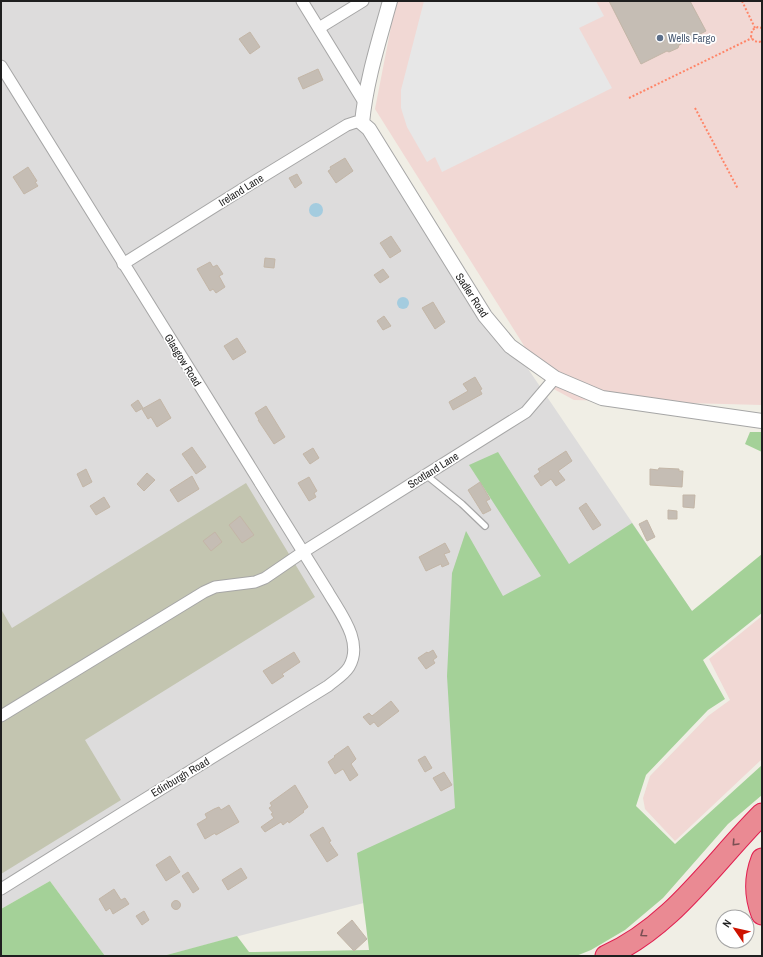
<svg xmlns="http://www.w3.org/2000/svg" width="763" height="957" viewBox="0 0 763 957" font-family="'Archivo Narrow',sans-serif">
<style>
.residential{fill:#dddcdc}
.commercial{fill:#f1d8d4}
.construction{fill:#c3c5b0}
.forest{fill:#a4d198}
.parking{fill:#e7e7e7}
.water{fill:#a4ccdf}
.building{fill:#c5bdb4;stroke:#c3b6a7}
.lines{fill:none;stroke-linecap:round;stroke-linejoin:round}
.service-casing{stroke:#a6a6a6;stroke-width:8}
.minor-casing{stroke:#a6a6a6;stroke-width:13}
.tertiary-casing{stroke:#a6a6a6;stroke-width:16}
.motorway-casing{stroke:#e11f50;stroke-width:23}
.path{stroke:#ff8568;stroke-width:2;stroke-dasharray:2 2;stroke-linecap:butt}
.service{stroke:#fff;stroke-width:5.5}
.minor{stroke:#fff;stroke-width:11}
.tertiary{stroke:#fff;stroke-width:14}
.motorway{stroke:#ea8a93;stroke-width:21}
.oneway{stroke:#7a4f53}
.service-dot{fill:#5c6f8a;stroke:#fff;stroke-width:1.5}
.labels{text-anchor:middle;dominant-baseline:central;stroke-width:3.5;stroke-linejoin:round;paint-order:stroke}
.service-label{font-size:11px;fill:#4e5e75;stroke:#fff;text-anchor:start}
.street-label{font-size:11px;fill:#1f1f1f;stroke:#fff}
</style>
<rect width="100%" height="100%" fill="#f0eee5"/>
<polygon class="residential" points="1,1 390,1 359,119 696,617 481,872 163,956 105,956 50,881 1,909"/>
<g class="commercial">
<polygon points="396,1 762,1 762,405 574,400 550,387 375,109"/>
<polygon points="762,616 762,759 675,841 645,809 643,798 650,776 708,716 730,700 709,659"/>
</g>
<polygon class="construction" points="246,483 315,597 85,740 121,800 1,874 1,609 12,628"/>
<g class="forest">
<polygon points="750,432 762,432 762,452 745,444"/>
<polygon points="498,452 569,564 632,523 692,611 762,554 762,613 703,660 725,699 708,710 646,775 636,806 675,844 762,765 762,795 728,824 663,898 625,930 591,950 576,956 163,956 237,936 249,952 369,950 357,853 455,808 447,676 452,573 466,531 503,596 541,576 469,465"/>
<polygon points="50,881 105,956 1,956 1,909"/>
</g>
<polygon class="parking" points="424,1 596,1 604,16 579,28 612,88 442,172 435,157 427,162 407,127 401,108 401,90"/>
<g class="water">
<circle cx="316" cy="210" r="7"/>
<circle cx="403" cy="303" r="6"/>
</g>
<g class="building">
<polygon points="609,1 690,1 706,31 679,45 678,48 669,52 667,51 641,64"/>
<polygon points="250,32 260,47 250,54 239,39"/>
<polygon points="318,69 323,80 303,89 298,78"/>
<polygon points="345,158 353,171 336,183 328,171 331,169 330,167"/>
<polygon points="28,167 37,181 35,182 38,186 24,194 13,177"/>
<polygon points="297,174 302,183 295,188 289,178"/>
<polygon points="391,236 401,251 390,258 380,243"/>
<polygon points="265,258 275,259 274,268 264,267"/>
<polygon points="210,262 213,267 217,265 223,274 219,276 225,287 216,293 213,289 210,291 197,269"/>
<polygon points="383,269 389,277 380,283 374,275"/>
<polygon points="433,302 445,322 435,329 422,308"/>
<polygon points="384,316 391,326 383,330 377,321"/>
<polygon points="237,338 246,352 233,360 224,346"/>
<polygon points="475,377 482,389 480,390 482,394 453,410 449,402 468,391 463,384"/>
<polygon points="160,399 171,418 157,427 151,417 148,419 142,409"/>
<polygon points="138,400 143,408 136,412 131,405"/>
<polygon points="266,406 285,437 274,444 258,420 259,420 255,413"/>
<polygon points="192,447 206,467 196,474 182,454"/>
<polygon points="313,448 319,458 310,464 303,454"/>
<polygon points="566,451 572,461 558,471 565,480 556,486 551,479 541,486 534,476 540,472 538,469"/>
<polygon points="659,468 679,469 679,471 683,471 682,487 650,485 650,469 658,470"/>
<polygon points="86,469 92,482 83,487 77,474"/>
<polygon points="147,473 155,480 144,491 137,484"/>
<polygon points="192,476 199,489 178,502 170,490"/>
<polygon points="309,477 317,491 314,493 316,497 309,501 298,483"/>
<polygon points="480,482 490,499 486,501 491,510 483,514 468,490"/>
<polygon points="683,495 695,495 694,508 683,507"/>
<polygon points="104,497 110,507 96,515 90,506"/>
<polygon points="586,503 601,525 593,530 579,508"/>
<polygon points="668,510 677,511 677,519 668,519"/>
<polygon points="240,516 254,535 242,543 229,525"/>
<polygon points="647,520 655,537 647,541 639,524"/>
<polygon points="215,532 222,542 211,551 203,541"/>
<polygon points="445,543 450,552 444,554 449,564 442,567 441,564 426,571 419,557"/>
<polygon points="433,650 437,657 433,660 435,663 426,669 418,658 427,652 428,653"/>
<polygon points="294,652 300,662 282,674 284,676 272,684 263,671"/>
<polygon points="391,701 399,711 378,727 374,722 370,725 363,717 369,713 372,716"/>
<polygon points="348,746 356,759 351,764 358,775 350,781 343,769 335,774 328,762 335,757 334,756"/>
<polygon points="425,756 432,768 425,772 418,760"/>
<polygon points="444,772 452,785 441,791 433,778"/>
<polygon points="295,785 308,807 303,811 304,812 289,823 288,821 283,825 281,822 265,832 261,827 274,818 271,814 273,813 269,808 272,806 270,803"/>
<polygon points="229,805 239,822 216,835 215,833 205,839 197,824 207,818 205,814 214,809 219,807 221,810"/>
<polygon points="323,827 331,841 329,842 338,855 327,862 310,835"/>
<polygon points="170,856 180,872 166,881 156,865"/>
<polygon points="241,868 247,878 228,890 222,880"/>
<polygon points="188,872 199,889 193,893 182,876"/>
<polygon points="114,889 121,900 125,898 129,904 113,914 110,908 106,911 99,899"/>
<circle cx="176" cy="905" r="4.5"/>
<polygon points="144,911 149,920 142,925 136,916"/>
<polygon points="352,920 367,939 354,951 337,933"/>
</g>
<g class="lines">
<defs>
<polyline id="service" points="426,475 462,504 485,526"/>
<g id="minor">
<polyline points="302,1 364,102"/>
<polyline points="319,28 363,1"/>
<path d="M1 66 328 592C340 613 364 642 349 667 344 675 335 680 328 686L124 812 1 889"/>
<polyline points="123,264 257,180 347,125 356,122 362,123"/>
<polyline points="1,716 204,592 215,587 255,582 265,578 303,552 526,412 555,378"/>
</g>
<path id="tertiary" d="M390 1C379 41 366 81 362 123L369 129 485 316 510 346 555 378 602 398 762 421"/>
<g id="motorway">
<path d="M762 859C755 877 755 896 762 914"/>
<path d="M606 956C672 927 713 863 762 814"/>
</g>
</defs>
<use href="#service" class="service-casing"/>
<use href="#minor" class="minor-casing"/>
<use href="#tertiary" class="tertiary-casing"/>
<use href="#motorway" class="motorway-casing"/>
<g class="path">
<polyline points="742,1 755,28"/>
<polyline points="762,28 758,27 752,30 751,37 754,41 759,42 762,41"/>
<polyline points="629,98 752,38"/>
<polyline points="695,108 738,189"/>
</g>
<use href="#service" class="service"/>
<use href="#minor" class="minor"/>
<use href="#tertiary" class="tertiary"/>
<use href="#motorway" class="motorway"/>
</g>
<defs><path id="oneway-chevron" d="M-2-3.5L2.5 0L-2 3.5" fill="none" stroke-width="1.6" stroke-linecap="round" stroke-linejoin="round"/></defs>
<g class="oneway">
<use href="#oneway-chevron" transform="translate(735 843) rotate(133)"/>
<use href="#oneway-chevron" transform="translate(643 934) rotate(145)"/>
</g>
<circle class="service-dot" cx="660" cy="38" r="4"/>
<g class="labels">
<g class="service-label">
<text x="668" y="38">Wells Fargo</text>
</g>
<g class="street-label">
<text transform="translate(241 190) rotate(-32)">Ireland Lane</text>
<text transform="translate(472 295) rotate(57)">Sadler Road</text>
<text transform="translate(183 360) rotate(58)">Glasgow Road</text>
<text transform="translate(433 470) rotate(-32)">Scotland Lane</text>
<text transform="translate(180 777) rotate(-31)">Edinburgh Road</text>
</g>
</g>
<rect width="763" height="957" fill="none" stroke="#1f1f1f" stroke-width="4"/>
<g transform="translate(735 929) rotate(304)"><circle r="19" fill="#ffffff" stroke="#a5a5a5"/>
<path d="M0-3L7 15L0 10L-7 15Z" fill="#ce1300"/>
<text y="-6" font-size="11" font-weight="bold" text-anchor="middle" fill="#1f1f1f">N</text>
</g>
</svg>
